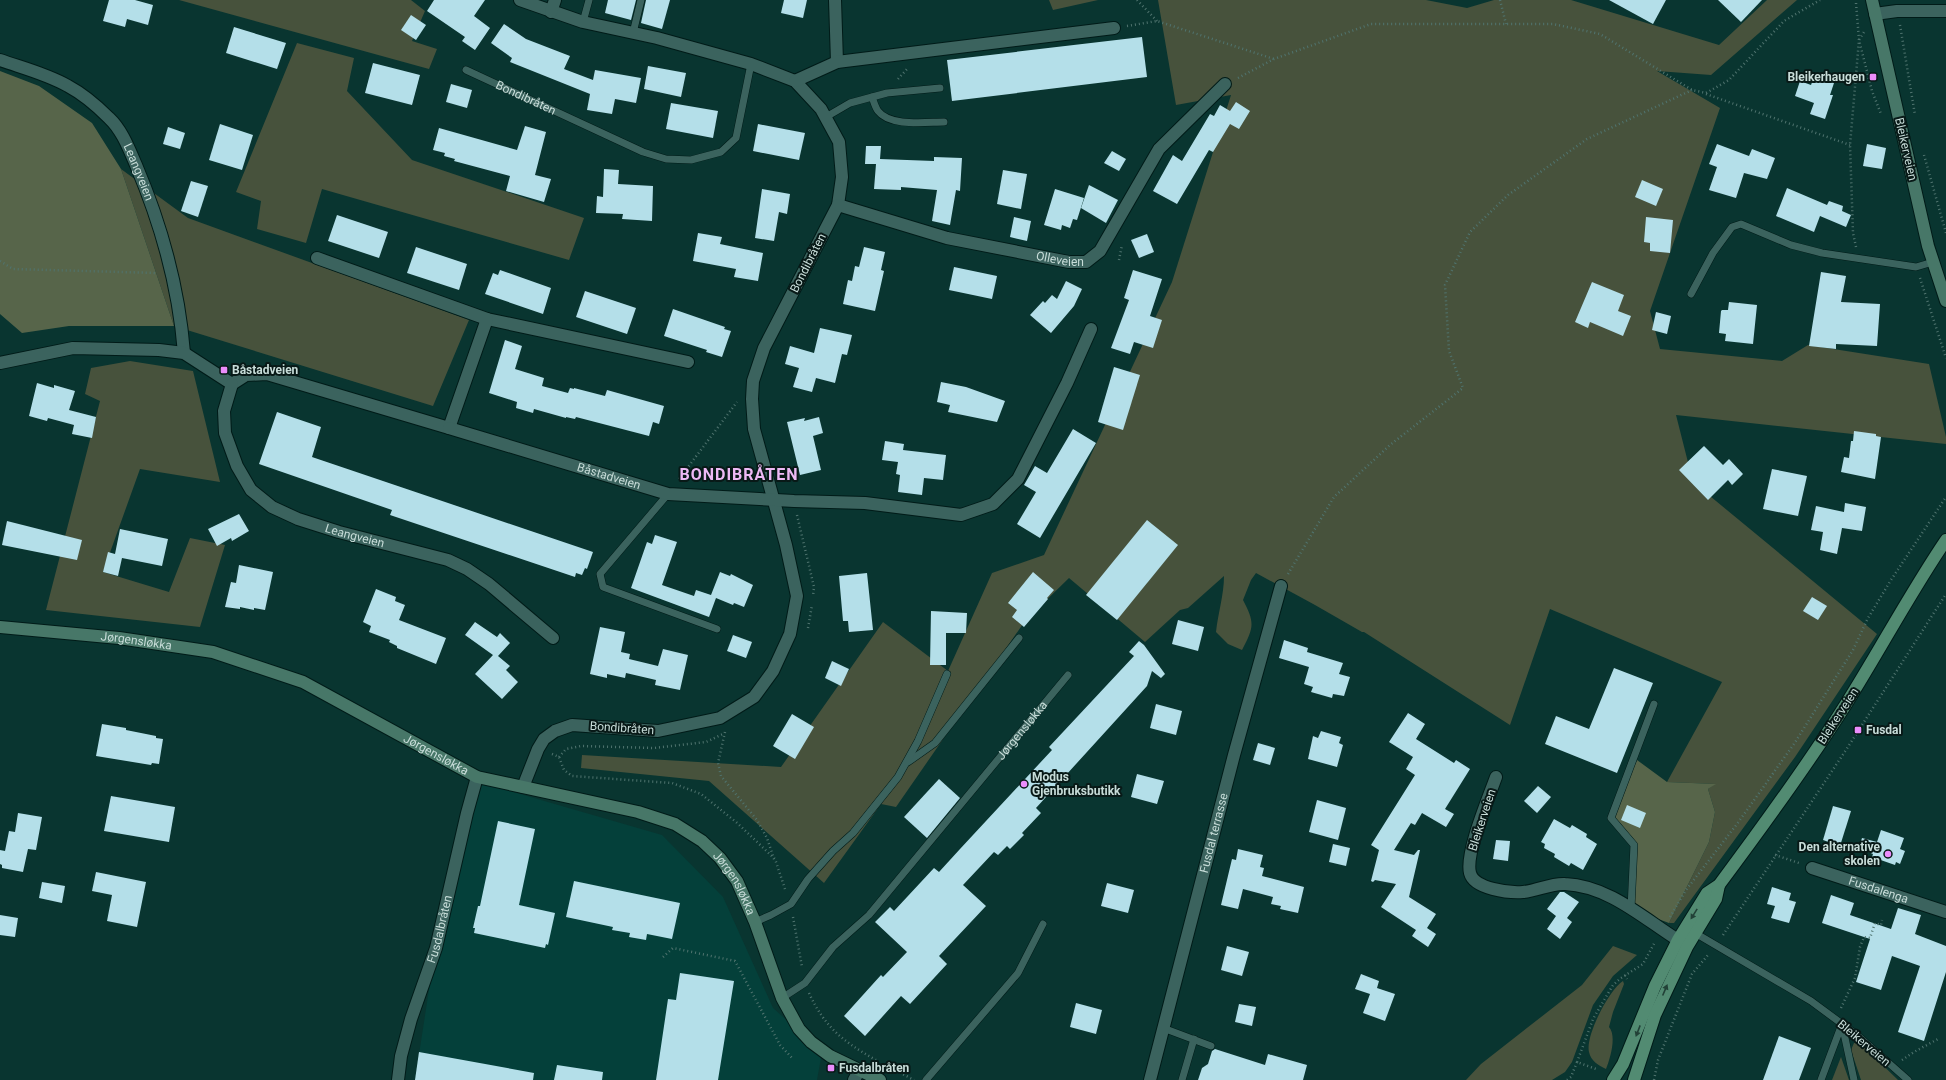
<svg xmlns="http://www.w3.org/2000/svg" width="1946" height="1080" viewBox="0 0 1946 1080" font-family="Roboto,sans-serif">
<style>
.built{fill:#04403a}
.green{fill:#47523c}
.forest{fill:#57654a}
.building{fill:#b4dfe9}
.lines{fill:none;stroke-linecap:round;stroke-linejoin:round}
.lane-casing{stroke:#001b18;stroke-width:8}
.street-casing{stroke:#001b18;stroke-width:14}
.secondary-casing{stroke:#001b18;stroke-width:14}
.primary-casing{stroke:#001b18;stroke-width:14}
.path{stroke:#50746f;stroke-width:2.5;stroke-dasharray:1 3;stroke-linecap:butt}
.lane{stroke:#3b635e;stroke-width:7}
.street{stroke:#3b635e;stroke-width:12}
.secondary{stroke:#477768;stroke-width:12}
.primary{stroke:#528b72;stroke-width:12}
.oneway{fill:#224137}
.poi-dot{fill:#eb8dfb;stroke:#081917;stroke-width:1.5}
.labels{text-anchor:middle;dominant-baseline:central;stroke-width:4;stroke-linejoin:round;paint-order:stroke}
.poi-label{font-size:12px;font-weight:bold;fill:#c8ddd9;stroke:#081917;text-anchor:start}
.street-label{font-size:12px;fill:#c8ddd9;stroke:#081917}
.district-label{font-size:16px;font-weight:bold;letter-spacing:1px;fill:#edb9f5;stroke:#081917}
</style>
<rect width="100%" height="100%" fill="#093530"/>
<polygon class="built" points="472,780 662,835 723,897 773,1008 822,1052 817,1080 415,1080 433,964"/>
<g class="green">
<polygon points="179,0 411,0 425,11 412,41 437,49 429,69"/>
<polygon points="1049,0 1098,0 1053,10"/>
<path d="M1158 0H1426L1467 8 1494 0H1571L1719 45 1767 0H1797L1711 75 1657 71 1720 108 1650 311 1660 349 1782 361 1808 345 1929 364 1946 437V444L1676 415 1693 482 1877 634 1795 757 1674 923H1669L1709 842 1715 812 1708 789 1715 784 1667 782 1722 682 1550 609 1510 725 1364 632H1362L1315 605 1256 573 1251 580 1243 600C1255 623 1254 627 1242 650L1228 644 1216 632C1218 613 1224 595 1224 576L1188 608 1180 610 1145 642 1069 578 1025 621 896 807 881 804 824 883 709 781 581 768 582 755 781 767 883 622 948 671 992 573 1044 555 1172 282 1231 95 1176 105Z"/>
<polygon points="297,43 354,58 347,91 412,160 584,218 569,260 322,189 306,243 257,229 261,201 236,192"/>
<polygon points="121,169 188,218 469,320 433,406 174,326"/>
<polygon points="130,361 193,371 220,482 140,469 103,572 169,592 190,538 225,545 200,627 46,610 100,401 85,394 91,368"/>
<polygon points="1613,946 1637,955 1613,976 1593,1005 1572,1062 1565,1072 1552,1080 1466,1080 1481,1064 1582,985"/>
<path d="M1623 981 1624 984 1613 1012 1609 1027C1617 1036 1610 1059 1606 1069 1598 1065 1591 1061 1589 1052 1585 1036 1609 990 1623 981Z"/>
<polygon points="1858,1041 1861,1044 1898,1080 1861,1080 1851,1050 1854,1043"/>
<polygon points="1841,1057 1849,1080 1832,1080"/>
</g>
<g class="forest">
<polygon points="0,71 39,86 92,123 121,169 174,326 69,326 22,333 0,314"/>
<polygon points="1637,760 1667,782 1716,784 1708,789 1715,812 1709,842 1669,923 1631,909 1634,845 1611,818"/>
</g>
<g class="building">
<polygon points="109,0 135,0 153,5 148,25 127,19 125,27 103,21"/>
<polygon points="434,0 485,0 474,16 490,28 475,50 462,41 465,37 427,11"/>
<polygon points="608,0 636,0 631,20 605,13"/>
<polygon points="646,0 670,0 662,29 641,23"/>
<polygon points="784,0 807,0 803,18 781,13"/>
<polygon points="1609,0 1666,0 1653,24"/>
<polygon points="1718,0 1762,0 1741,22"/>
<polygon points="411,15 426,25 416,40 401,30"/>
<polygon points="504,24 526,39 570,56 564,69 593,80 595,70 641,78 636,103 615,99 612,114 587,110 590,94 510,62 512,58 491,43"/>
<polygon points="234,27 286,43 277,69 226,53"/>
<polygon points="1142,37 1147,77 952,101 947,60"/>
<polygon points="373,63 420,75 412,105 365,93"/>
<polygon points="648,66 686,73 681,97 644,89"/>
<polygon points="1814,77 1834,83 1830,95 1833,95 1825,119 1810,114 1814,103 1795,96 1800,81 1811,85"/>
<polygon points="451,84 472,90 467,108 446,102"/>
<polygon points="1236,102 1250,111 1239,129 1230,124 1213,152 1209,150 1177,204 1153,191 1173,155 1182,161 1210,114 1214,116 1220,105 1230,111"/>
<polygon points="671,103 718,111 713,138 666,129"/>
<polygon points="220,124 253,135 242,170 209,160"/>
<polygon points="758,124 805,133 799,160 753,151"/>
<polygon points="525,126 546,132 535,175 551,179 544,202 506,191 510,176 454,161 455,159 444,156 445,153 433,150 439,128 517,150"/>
<polygon points="168,127 185,133 180,149 163,144"/>
<polygon points="1717,144 1749,156 1752,149 1775,158 1767,179 1744,173 1736,198 1709,190 1717,167 1709,164"/>
<polygon points="1867,144 1886,148 1882,169 1863,166"/>
<polygon points="866,146 881,146 880,159 934,161 934,157 962,158 960,191 956,190 950,225 932,221 937,190 901,187 901,190 874,189 876,164 865,164"/>
<polygon points="1112,151 1126,159 1119,171 1104,163"/>
<polygon points="604,169 619,170 618,184 653,186 652,221 622,219 623,214 596,213 597,196 603,197"/>
<polygon points="1003,170 1027,174 1021,209 997,204"/>
<polygon points="1642,180 1663,189 1656,206 1635,197"/>
<polygon points="191,181 208,186 198,217 181,211"/>
<polygon points="1089,185 1118,200 1106,223 1081,208"/>
<polygon points="1787,188 1827,205 1829,201 1843,206 1842,211 1851,215 1846,227 1820,216 1814,232 1776,216"/>
<polygon points="762,189 790,194 787,214 779,212 774,241 755,238"/>
<polygon points="1055,189 1084,198 1077,220 1073,219 1070,228 1062,225 1061,230 1044,225"/>
<polygon points="337,215 388,232 379,258 328,241"/>
<polygon points="1014,217 1031,221 1027,241 1010,237"/>
<polygon points="1646,217 1673,220 1670,253 1650,251 1650,243 1644,242"/>
<polygon points="698,233 722,237 720,244 763,253 758,281 734,277 736,269 693,261"/>
<polygon points="1147,234 1154,252 1139,258 1131,240"/>
<polygon points="416,247 467,264 459,290 407,273"/>
<polygon points="864,247 885,252 881,270 884,271 875,311 843,304 848,280 852,281 855,266 859,267"/>
<polygon points="954,267 997,276 992,299 949,290"/>
<polygon points="500,270 551,288 543,314 485,294 493,273 498,275"/>
<polygon points="1133,270 1162,279 1150,316 1162,320 1153,348 1134,342 1130,354 1111,348 1129,300 1124,298"/>
<polygon points="1821,272 1846,276 1841,302 1880,304 1877,346 1836,344 1836,349 1809,346"/>
<polygon points="1066,281 1082,289 1074,306 1051,333 1030,315 1043,301 1045,303 1052,295 1057,299"/>
<polygon points="1592,282 1624,295 1618,311 1631,316 1623,336 1590,322 1588,328 1575,322"/>
<polygon points="585,291 636,308 627,334 576,317"/>
<polygon points="1729,302 1757,305 1753,344 1725,341 1726,334 1719,333 1721,311 1722,310 1728,310"/>
<polygon points="673,309 725,327 724,329 731,331 722,357 706,352 707,350 664,336"/>
<polygon points="1656,312 1671,316 1667,334 1652,330"/>
<polygon points="820,328 852,335 847,355 842,354 835,383 816,378 812,392 793,387 799,368 785,364 790,346 814,353"/>
<polygon points="505,340 522,346 515,369 544,378 542,386 568,393 570,388 574,389 574,388 605,396 607,390 664,406 659,424 653,422 649,436 576,417 575,419 566,417 566,418 534,409 533,413 516,408 517,402 489,393"/>
<polygon points="1114,367 1140,375 1123,430 1098,422"/>
<polygon points="941,382 966,387 1005,401 997,422 948,412 950,405 937,402"/>
<polygon points="37,383 54,388 54,385 75,391 69,410 96,417 92,438 72,434 74,425 48,418 47,421 29,416"/>
<polygon points="277,412 321,427 312,457 593,552 587,569 585,568 582,575 576,573 575,577 390,515 392,510 259,464"/>
<polygon points="819,417 823,433 813,436 821,470 800,475 787,422 805,418 804,421"/>
<polygon points="1073,429 1096,443 1040,538 1017,524 1036,492 1024,485 1035,466 1047,473"/>
<polygon points="1854,431 1876,434 1876,436 1881,437 1875,479 1841,472 1844,457 1849,458 1851,441 1853,441"/>
<polygon points="885,441 904,444 903,450 946,455 943,480 924,478 922,495 898,492 900,475 896,474 898,462 882,460"/>
<polygon points="1704,446 1723,465 1729,459 1743,474 1732,485 1728,480 1708,500 1679,470"/>
<polygon points="1772,469 1807,476 1798,516 1763,509"/>
<polygon points="1845,503 1866,507 1862,531 1842,528 1837,554 1820,550 1823,532 1811,530 1816,506 1844,512"/>
<polygon points="239,514 249,531 232,541 231,538 217,546 208,529"/>
<polygon points="1147,520 1178,545 1117,620 1086,595"/>
<polygon points="7,521 82,540 77,560 2,545"/>
<polygon points="120,529 168,539 162,566 122,558 118,576 103,572 108,552 115,554"/>
<polygon points="655,535 677,542 662,585 694,596 696,590 711,595 720,572 730,576 731,574 753,585 744,607 734,603 733,605 716,598 709,617 631,588 647,542 652,544"/>
<polygon points="239,565 273,572 265,610 254,608 254,610 240,607 240,609 225,607 230,586 231,582 236,583"/>
<polygon points="1033,572 1054,590 1047,598 1048,599 1024,627 1012,617 1017,610 1008,603"/>
<polygon points="867,573 873,630 849,632 848,621 843,621 839,576"/>
<polygon points="376,589 396,597 395,601 405,605 399,620 446,638 436,664 397,648 397,646 389,642 390,640 369,632 371,626 363,622"/>
<polygon points="1812,597 1827,606 1818,620 1803,611"/>
<polygon points="931,611 967,613 966,633 946,633 946,665 930,665"/>
<polygon points="1178,620 1204,627 1198,651 1172,644"/>
<polygon points="475,622 497,637 500,633 510,643 498,656 510,666 506,670 518,682 502,699 475,674 493,655 465,635"/>
<polygon points="600,627 625,632 621,652 630,654 629,659 658,666 663,649 688,655 680,690 655,685 656,680 626,673 625,678 607,674 607,678 590,674"/>
<polygon points="733,635 752,642 746,658 727,651"/>
<polygon points="1284,640 1308,648 1307,652 1343,663 1339,674 1350,677 1344,696 1333,694 1332,698 1311,692 1313,687 1304,684 1309,667 1279,658"/>
<polygon points="1139,641 1144,645 1165,674 1161,678 1152,671 1147,686 1036,808 1041,813 1022,833 1024,835 1010,849 1007,846 998,855 994,852 963,885 986,906 939,956 947,964 910,1004 901,996 865,1036 844,1016 881,975 883,977 907,952 875,922 890,907 894,911 934,868 939,872 960,849 1052,750 1049,747 1134,656 1129,652"/>
<polygon points="832,661 849,669 841,686 825,678"/>
<polygon points="1614,668 1653,683 1617,773 1545,744 1556,716 1589,729"/>
<polygon points="1156,704 1182,711 1176,735 1150,728"/>
<polygon points="1408,713 1425,724 1416,739 1454,763 1456,760 1470,769 1445,809 1454,814 1446,827 1422,813 1415,825 1411,823 1394,850 1414,855 1418,850 1420,850 1409,897 1436,914 1427,928 1436,934 1428,947 1412,936 1416,930 1381,907 1396,884 1375,880 1373,882 1371,881 1379,850 1371,845 1415,775 1406,769 1413,757 1389,742"/>
<polygon points="792,714 814,727 795,759 773,746"/>
<polygon points="102,724 126,728 126,730 156,736 156,738 163,739 159,764 152,763 151,765 96,756"/>
<polygon points="1321,731 1341,737 1339,743 1343,745 1337,767 1308,759 1313,736 1318,738"/>
<polygon points="1258,743 1275,748 1270,765 1253,760"/>
<polygon points="1137,774 1164,781 1157,804 1131,797"/>
<polygon points="939,779 960,798 927,838 904,817"/>
<polygon points="1538,786 1551,797 1537,813 1524,801"/>
<polygon points="111,796 175,807 169,842 104,831"/>
<polygon points="1317,800 1346,808 1338,840 1309,832"/>
<polygon points="1627,805 1646,813 1640,828 1621,820"/>
<polygon points="1833,806 1851,811 1840,846 1823,840"/>
<polygon points="18,813 42,817 36,850 28,849 23,872 2,868 2,865 0,864 0,850 5,851 9,831 15,832"/>
<polygon points="1554,819 1570,828 1572,825 1587,834 1586,837 1597,844 1583,870 1571,863 1569,866 1554,857 1555,854 1544,848 1545,844 1541,842"/>
<polygon points="498,821 535,829 519,905 555,913 548,945 546,944 545,948 474,933 475,928 473,928 478,906 480,906"/>
<polygon points="1881,830 1904,838 1900,849 1905,851 1900,864 1896,862 1895,865 1872,857 1873,854 1859,848 1862,838 1877,842"/>
<polygon points="1496,840 1510,841 1508,861 1493,859"/>
<polygon points="1333,844 1350,848 1346,866 1329,862"/>
<polygon points="1238,849 1263,855 1260,867 1264,868 1262,876 1304,887 1298,913 1280,909 1281,906 1271,904 1273,897 1243,889 1238,909 1221,905 1232,859 1236,860"/>
<polygon points="96,872 146,882 137,927 107,921 112,895 92,891"/>
<polygon points="574,881 680,903 672,939 647,934 646,940 629,937 630,933 612,930 613,927 566,917"/>
<polygon points="42,882 65,886 62,903 39,898"/>
<polygon points="1107,883 1134,890 1128,913 1101,906"/>
<polygon points="1772,887 1791,893 1789,900 1796,902 1789,923 1771,918 1775,906 1767,904"/>
<polygon points="1560,892 1564,892 1579,902 1567,918 1572,922 1560,939 1547,929 1556,916 1547,909"/>
<polygon points="1831,895 1854,903 1850,915 1891,929 1898,908 1921,915 1915,934 1946,946 1946,972 1924,1041 1898,1032 1920,966 1892,956 1881,990 1856,982 1870,939 1822,923"/>
<polygon points="0,915 18,918 15,937 0,935"/>
<polygon points="1227,946 1249,952 1242,976 1221,970"/>
<polygon points="680,973 734,981 718,1080 656,1080 668,999 676,1000"/>
<polygon points="1361,974 1379,981 1377,988 1395,994 1385,1021 1363,1013 1370,994 1355,989"/>
<polygon points="1076,1003 1102,1010 1096,1034 1070,1027"/>
<polygon points="1239,1004 1256,1007 1252,1026 1235,1022"/>
<polygon points="1779,1036 1811,1048 1799,1080 1763,1080"/>
<polygon points="1215,1049 1265,1065 1268,1054 1307,1065 1303,1080 1198,1080 1202,1068 1208,1064 1212,1051"/>
<polygon points="419,1052 534,1073 533,1080 415,1080"/>
<polygon points="557,1065 603,1072 602,1080 554,1080"/>
</g>
<g class="lines">
<defs>
<g id="lane">
<polyline points="583,22 589,0"/>
<polyline points="633,33 641,0"/>
<path id="s1" d="M466 70 643 152 666 159 691 160 721 152 736 138 751 64"/>
<path d="M872 97C874 102 875 107 878 111 890 127 926 122 944 122"/>
<polyline points="826,117 850,103 887,93 940,88"/>
<polyline points="1691,294 1713,253 1732,227 1741,224 1791,245 1822,253 1916,267 1933,262"/>
<polyline points="668,494 600,574 603,587 717,629"/>
<polyline points="908,762 935,743 1019,638"/>
<polyline points="1631,909 1634,845 1611,818 1654,704"/>
<polyline points="755,922 771,915 791,904 808,879 833,851 853,833 898,777 918,741 947,674"/>
<polyline points="1695,933 1811,1001 1857,1035 1908,1080"/>
<path id="s2" d="M782 998 805 983 833 947 869 915 1068 675"/>
<polyline points="1163,1028 1211,1046"/>
<polyline points="926,1080 1018,973 1043,924"/>
<polyline points="1182,1080 1194,1039"/>
<polyline points="1821,1080 1842,1024 1854,1080"/>
</g>
<g id="street">
<polyline points="520,0 583,22 657,38 751,64 795,81 821,109 839,142 842,177 838,205 764,348 753,381 752,399 754,429 786,545 797,596 790,634 773,671 754,697 720,718 658,731 572,725 555,731 544,739 538,749 523,787"/>
<polyline points="835,0 837,62"/>
<polyline points="551,12 555,0"/>
<polyline points="1875,14 1897,11 1946,11"/>
<path id="s3" d="M0 60C23 68 47 74 68 86 83 94 97 106 109 118 122 130 129 149 136 165 161 224 179 289 184 353"/>
<polyline points="795,81 837,62 1114,28"/>
<path id="s4" d="M838 205 947 238 1069 262H1086L1100 251 1159 149 1225 84"/>
<polyline points="487,319 688,362"/>
<polyline points="0,363 73,348 159,350 184,353 232,384 246,375 267,374 449,428 487,319 317,258"/>
<path id="s5" d="M232 384 224 411 225 433 237 466 251 490 272 507 298 519 339 532 448 560 467 569 489 584 553 638"/>
<path id="s6" d="M449 428 668 494 794 501 865 503 961 515 993 504 1018 479 1067 383 1091 329"/>
<path d="M1496 777C1489 797 1465 853 1470 873 1474 889 1509 893 1523 892 1537 891 1551 883 1565 884 1609 886 1643 918 1678 940"/>
<path id="s7" d="M1812 868 1946 912"/>
<path id="s8" d="M398 1080 401 1056 411 1019 436 948 467 813 477 777"/>
<polyline points="854,1080 859,1071"/>
<path id="s9" d="M1150 1080 1234 755 1281 586"/>
</g>
<g id="secondary">
<polyline points="1872,0 1928,246 1946,301"/>
<path id="s10" d="M0 627 119 638 213 652 303 682 477 777 638 812 675 824 702 841 720 858 737 881 755 922 782 998 799 1029 811 1042 830 1056 880 1080"/>
</g>
<g id="primary">
<path d="M1613 1080 1623 1064 1655 986 1678 940 1707 893 1719 885C1763 826 1807 766 1846 704 1880 650 1910 593 1946 540"/>
<polyline points="1634,1080 1655,1015 1687,947 1716,899 1719,885"/>
</g>
</defs>
<use href="#lane" class="lane-casing"/>
<use href="#street" class="street-casing"/>
<use href="#secondary" class="secondary-casing"/>
<use href="#primary" class="primary-casing"/>
<g class="path">
<polyline points="1137,0 1157,21"/>
<polyline points="1500,0 1506,24"/>
<polyline points="1856,3 1859,40 1872,91 1881,114"/>
<polyline points="1900,25 1915,115"/>
<polyline points="1127,26 1157,21 1274,59"/>
<polyline points="1238,78 1274,59 1371,24 1553,24 1600,34 1692,90 1706,93 1729,80 1784,21 1820,0"/>
<polyline points="898,79 907,69"/>
<polyline points="1706,94 1850,145"/>
<polyline points="1924,155 1946,233"/>
<polyline points="1856,247 1853,233 1850,145 1859,40 1864,32"/>
<polyline points="1119,260 1122,245"/>
<polyline points="0,261 13,269 157,273"/>
<polyline points="1920,278 1946,358"/>
<polyline points="679,479 737,402"/>
<polyline points="797,515 814,587 813,596"/>
<polyline points="1288,574 1334,497 1390,445 1463,388 1449,351 1445,285 1470,232 1508,195 1587,139 1692,90"/>
<polyline points="808,628 812,605"/>
<polyline points="725,732 718,763 721,776 757,820 767,838 774,859"/>
<polyline points="552,754 559,757 564,770 572,776 672,783 701,794 736,822 775,859 785,889"/>
<polyline points="559,757 566,749 581,746 654,748 706,742 723,734"/>
<polyline points="1775,855 1799,863"/>
<polyline points="793,917 802,967"/>
<polyline points="1670,917 1686,890 1737,824 1794,744 1853,650 1868,618 1891,580 1946,497"/>
<polyline points="1723,935 1846,750 1946,594"/>
<polyline points="663,957 673,948 735,961 780,1045 793,1059"/>
<polyline points="1625,975 1627,979"/>
<path d="M809 993C825 1028 844 1042 876 1060"/>
<polyline points="1841,1008 1855,978 1860,947 1864,937 1870,938 1875,923 1881,925 1882,920"/>
<polyline points="1902,1060 1914,1052 1938,1039"/>
<polyline points="1577,1062 1593,1019 1613,985 1621,978 1643,964 1655,942"/>
<polyline points="889,1067 914,1080"/>
<polyline points="1567,1080 1571,1077 1577,1062 1596,1069"/>
<polyline points="1654,1080 1658,1060 1692,974 1708,955"/>
</g>
<use href="#lane" class="lane"/>
<use href="#street" class="street"/>
<use href="#secondary" class="secondary"/>
<use href="#primary" class="primary"/>
</g>
<defs><path id="oneway-solid" d="M-6-.8H1V-3.2L6.5 0L1 3.2V.8H-6Z"/></defs>
<g class="oneway">
<use href="#oneway-solid" transform="translate(1694 914) rotate(122)"/>
<use href="#oneway-solid" transform="translate(1665 990) rotate(-67)"/>
<use href="#oneway-solid" transform="translate(1638 1031) rotate(111)"/>
</g>
<g class="poi-dot">
<rect x="1869" y="73" width="8" height="8" rx="2"/>
<rect x="220" y="366" width="8" height="8" rx="2"/>
<rect x="1854" y="726" width="8" height="8" rx="2"/>
<circle cx="1024" cy="784" r="4"/>
<circle cx="1888" cy="854" r="4"/>
<rect x="827" y="1064" width="8" height="8" rx="2"/>
</g>
<g class="labels">
<g class="poi-label">
<text x="1865" y="77" text-anchor="end">Bleikerhaugen</text>
<text x="232" y="370">Båstadveien</text>
<text x="1866" y="730">Fusdal</text>
<text x="1032" y="777">Modus<tspan x="1032" dy="14">Gjenbruksbutikk</tspan></text>
<text x="1880" y="847" text-anchor="end">Den alternative<tspan x="1880" dy="14">skolen</tspan></text>
<text x="839" y="1068">Fusdalbråten</text>
</g>
<g class="street-label">
<text stroke="none"><textPath href="#s1" startOffset="66">Bondibråten</textPath></text>
<text transform="translate(1906 149) rotate(77)">Bleikerveien</text>
<text stroke="none"><textPath href="#s3" startOffset="187">Leangveien</textPath></text>
<text stroke="none"><textPath href="#s4" startOffset="229">Olleveien</textPath></text>
<text transform="translate(808 263) rotate(-63)">Bondibråten</text>
<text stroke="none"><textPath href="#s6" startOffset="167">Båstadveien</textPath></text>
<text stroke="none"><textPath href="#s5" startOffset="228">Leangveien</textPath></text>
<text stroke="none"><textPath href="#s10" startOffset="137">Jørgensløkka</textPath></text>
<text transform="translate(1838 716) rotate(-57)">Bleikerveien</text>
<text transform="translate(622 728) rotate(4)">Bondibråten</text>
<text stroke="none"><textPath href="#s2" startOffset="361">Jørgensløkka</textPath></text>
<text stroke="none"><textPath href="#s10" startOffset="461">Jørgensløkka</textPath></text>
<text transform="translate(1482 820) rotate(-72)">Bleikerveien</text>
<text stroke="none"><textPath href="#s9" startOffset="255">Fusdal terrasse</textPath></text>
<text stroke="none"><textPath href="#s10" startOffset="797">Jørgensløkka</textPath></text>
<text stroke="none"><textPath href="#s7" startOffset="70">Fusdalenga</textPath></text>
<text stroke="none"><textPath href="#s8" startOffset="157">Fusdalbråten</textPath></text>
<text transform="translate(1864 1043) rotate(40)">Bleikerveien</text>
</g>
<g class="district-label">
<text x="739" y="474">BONDIBRÅTEN</text>
</g>
</g>
</svg>
